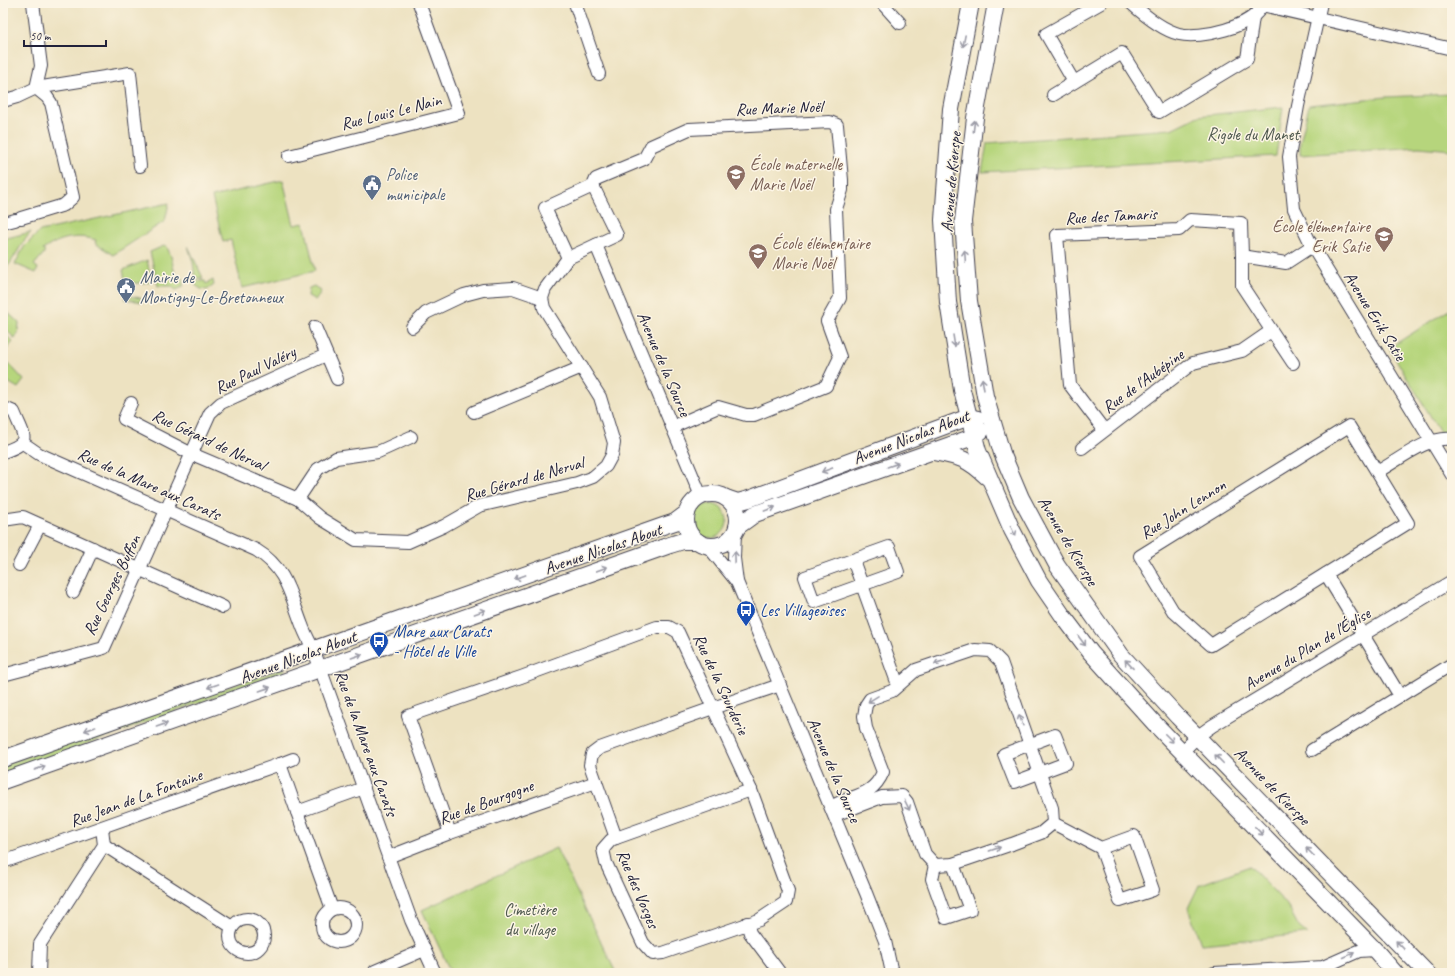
<svg xmlns="http://www.w3.org/2000/svg" width="1455" height="976" viewBox="0 0 1455 976" font-family="Caveat,sans-serif">
<style>
.green{fill:#b6d57c;stroke:#6c7c5c}
.lines{fill:none;stroke-linecap:round;stroke-linejoin:round}
.minor-casing{stroke:#403f4f;stroke-width:14}
.major-casing{stroke:#403f4f;stroke-width:18}
.minor{stroke:#fff;stroke-width:12}
.major{stroke:#fff;stroke-width:16}
.oneway{stroke:#9c9ca7}
.labels{text-anchor:middle;dominant-baseline:central;stroke-width:3;stroke-linejoin:round;paint-order:stroke}
.street-label{font-size:17px;fill:#22223b;stroke:#fcf5e5}
.park-label{font-size:17px;fill:#4e584e;stroke:#fcf5e5}
.education-label{font-size:17px;fill:#785e54;stroke:#fcf5e5;text-anchor:start}
.service-label{font-size:17px;fill:#4e5e75;stroke:#fcf5e5;text-anchor:start}
.transit-label{font-size:17px;fill:#164399;stroke:#fcf5e5;text-anchor:start}
</style>
<rect width="100%" height="100%" fill="#fcf5e5"/>
<filter id="ink" filterUnits="userSpaceOnUse"><feTurbulence type="fractalNoise" baseFrequency=".025" numOctaves="2"/><feDisplacementMap in="SourceGraphic" scale="8" xChannelSelector="R" yChannelSelector="G"/><feConvolveMatrix kernelMatrix="1 2 1 2 8 2 1 2 1" color-interpolation-filters="sRGB"/></filter>
<filter id="wash" filterUnits="userSpaceOnUse"><feTurbulence type="fractalNoise" baseFrequency=".012" numOctaves="4" result="noise"/><feDisplacementMap in="SourceGraphic" scale="16" xChannelSelector="R" yChannelSelector="G"/><feGaussianBlur stdDeviation="0.9" result="paint"/><feColorMatrix in="noise" values="0 0 0 0 0 0 0 0 0 0 0 0 0 0 0 0 0 1.4 0 .05"/><feComposite in="paint" operator="in"/></filter>
<g filter="url(#wash)">
<rect width="100%" height="100%" fill="#ede2c1"/>
<g class="green">
<polygon points="1452,94 1452,150 1419,147 1300,155 1300,143 1309,105 1386,97"/>
<polygon points="1283,107 1276,156 982,172 987,143 1171,129 1198,116"/>
<polygon points="283,180 294,225 304,223 315,271 242,288 231,240 223,242 212,197"/>
<path d="M169 203 165 221 113 255 95 243 96 240C77 234 59 238 43 250L45 252 34 265 38 268 36 273 15 264 24 247 40 231Z"/>
<path d="M31 232C23 241 18 251 11 262 9 266 5 267 3 272L7 280 3 287V239Z"/>
<polygon points="166,245 171,256 176,279 183,278 183,287 176,290 171,286 158,286 150,252"/>
<polygon points="188,246 203,278 195,278 193,262"/>
<polygon points="147,260 152,282 126,284 123,270"/>
<polygon points="213,280 214,285 207,290 201,289 195,285 195,281 205,281 206,284"/>
<polygon points="314,286 321,291 316,300 308,296 309,288"/>
<polygon points="126,296 142,298 142,302 125,299"/>
<polygon points="3,308 19,323 18,333 15,339 3,326"/>
<polygon points="1452,308 1452,428 1442,435 1389,348"/>
<polygon points="3,332 13,342 3,353"/>
<polygon points="9,364 24,380 18,388 3,379 3,371"/>
<circle cx="710" cy="521" r="17"/>
<polygon points="284,668 285,671 3,775 3,765"/>
<polygon points="556,848 616,973 451,973 422,910"/>
<polygon points="1250,866 1287,905 1299,927 1307,934 1201,944 1188,908 1199,885"/>
</g>
</g>
<g filter="url(#ink)">
<g class="lines">
<defs>
<g id="minor">
<polyline points="575,3 599,74"/>
<polyline points="882,3 900,23"/>
<path d="M1131 3C1143 14 1163 30 1179 34 1201 39 1253 27 1262 5L1452 49"/>
<polyline points="1321,3 1298,106 1289,157 1294,209 1312,246 1452,475"/>
<polyline points="1074,82 1046,34 1101,3"/>
<polyline points="36,88 130,73 140,166"/>
<polyline points="1053,95 1122,53 1159,112 1247,59 1253,17"/>
<polyline points="3,101 17,97 36,88 41,66 33,3"/>
<polyline points="289,156 459,113 419,3"/>
<polyline points="593,186 596,179 644,159 651,146 689,129 830,122 837,125 842,180 842,190 836,209 840,298 827,321 840,357 826,386 754,415 746,415 718,407 672,427"/>
<polygon points="593,186 617,235 568,258 545,208"/>
<polyline points="21,218 64,205 73,197 51,103 47,97 36,88"/>
<polyline points="3,223 15,220"/>
<polyline points="596,245 701,496"/>
<polyline points="1242,256 1242,286 1293,363"/>
<polyline points="315,327 337,379"/>
<polyline points="412,327 426,313 464,295 483,290 513,288 542,298"/>
<polyline points="131,403 124,419 192,454 298,499 320,518 356,540 408,542 444,526 479,506 577,483 593,477 606,466 612,455 614,443 600,397 544,308 542,298 545,289 568,258"/>
<path d="M3 411 7 409 14 412C24 437 33 442 3 452"/>
<polyline points="474,412 582,367"/>
<polygon points="1349,426 1408,523 1211,645 1173,611 1140,556"/>
<polyline points="1104,430 1070,385 1057,235 1179,230 1190,220 1241,223 1242,256 1286,263 1312,246"/>
<path d="M23 443 39 454 256 550C286 568 290 594 302 625 305 634 310 642 314 651L411 920 435 973"/>
<polyline points="1082,448 1193,363 1242,351 1271,331"/>
<path d="M1377 472C1399 460 1427 436 1452 439"/>
<polyline points="298,499 318,469 336,458 378,452 411,437"/>
<polyline points="3,520 23,517 223,607"/>
<polyline points="735,532 734,558 737,582 866,893 885,941 892,973"/>
<polyline points="707,545 737,582"/>
<polygon points="889,547 898,572 814,602 805,577"/>
<polyline points="853,560 898,685"/>
<polyline points="19,565 40,525"/>
<polyline points="1326,574 1400,696"/>
<polyline points="73,592 93,548"/>
<polyline points="3,675 104,648 210,413 221,403 326,355"/>
<polygon points="1055,735 1066,763 1015,782 1004,754"/>
<polyline points="1312,750 1452,664"/>
<polyline points="1183,751 1198,736 1212,726 1452,581"/>
<polyline points="280,764 293,759"/>
<path d="M831 807C852 794 872 798 883 772L866 728 864 716 866 705 870 699 892 691 916 670 975 650 990 651 1001 662 1052 808 1053 823 1041 833 1012 844 953 864 935 865 925 854 907 802 902 796 882 797 835 815"/>
<polyline points="297,812 332,909"/>
<polyline points="1053,823 1101,848 1120,901 1153,890 1134,836 1101,848"/>
<path d="M450 833 408 716 521 677 657 627H669L678 632 751 790 788 891 786 902 759 920 663 953 653 954 643 943 606 863 603 849 611 840 616 838 590 765 592 754 600 748C660 727 720 705 780 685"/>
<polyline points="616,838 751,790"/>
<polyline points="104,845 232,927"/>
<polyline points="388,857 450,833 596,782"/>
<polyline points="3,862 280,764 297,812 364,788"/>
<polyline points="935,865 932,879 946,918 970,910 953,864"/>
<circle cx="339" cy="925" r="17"/>
<circle cx="247" cy="936" r="17"/>
<polyline points="747,923 750,933 780,973"/>
<polyline points="375,971 424,950"/>
<polyline points="39,973 40,944 104,845 102,828"/>
<polyline points="1214,973 1323,967 1359,951 1375,950"/>
</g>
<g id="major">
<polyline points="971,3 951,109 943,220 948,302 962,390 978,451 1012,530 1039,581 1063,616 1091,653 1156,725 1375,950 1395,973"/>
<polyline points="996,3 975,118 963,221 969,301 985,396 1002,453 1021,498 1057,565 1121,655 1178,717 1427,973"/>
<path d="M934 452C960 457 967 458 987 477"/>
<circle cx="712" cy="520" r="26"/>
<polyline points="726,498 738,502 749,499 969,417 978,419"/>
<polyline points="737,527 755,514 973,437 981,431"/>
<polyline points="3,759 663,526 675,522 687,513"/>
<polyline points="3,781 670,545 683,541 697,541"/>
</g>
</defs>
<use href="#minor" class="minor-casing"/>
<use href="#major" class="major-casing"/>
<use href="#minor" class="minor"/>
<use href="#major" class="major"/>
</g>
<defs><path id="oneway-shaft" d="M-6 0H5M1.5-3L5.5 0L1.5 3" fill="none" stroke-width="1.6" stroke-linecap="round" stroke-linejoin="round"/></defs>
<g class="oneway">
<use href="#oneway-shaft" transform="translate(964 41) rotate(101)"/>
<use href="#oneway-shaft" transform="translate(974 126) rotate(-83)"/>
<use href="#oneway-shaft" transform="translate(965 256) rotate(-94)"/>
<use href="#oneway-shaft" transform="translate(954 341) rotate(81)"/>
<use href="#oneway-shaft" transform="translate(983 384) rotate(-99)"/>
<use href="#oneway-shaft" transform="translate(893 465) rotate(-19)"/>
<use href="#oneway-shaft" transform="translate(827 470) rotate(160)"/>
<use href="#oneway-shaft" transform="translate(770 509) rotate(-20)"/>
<use href="#oneway-shaft" transform="translate(1013 531) rotate(64)"/>
<use href="#oneway-shaft" transform="translate(735 557) rotate(-92)"/>
<use href="#oneway-shaft" transform="translate(602 569) rotate(-20)"/>
<use href="#oneway-shaft" transform="translate(520 577) rotate(160)"/>
<use href="#oneway-shaft" transform="translate(480 612) rotate(-20)"/>
<use href="#oneway-shaft" transform="translate(1082 641) rotate(53)"/>
<use href="#oneway-shaft" transform="translate(357 656) rotate(-19)"/>
<use href="#oneway-shaft" transform="translate(940 662) rotate(161)"/>
<use href="#oneway-shaft" transform="translate(1129 664) rotate(-133)"/>
<use href="#oneway-shaft" transform="translate(213 686) rotate(161)"/>
<use href="#oneway-shaft" transform="translate(265 689) rotate(-19)"/>
<use href="#oneway-shaft" transform="translate(873 699) rotate(148)"/>
<use href="#oneway-shaft" transform="translate(1021 720) rotate(-109)"/>
<use href="#oneway-shaft" transform="translate(162 725) rotate(-19)"/>
<use href="#oneway-shaft" transform="translate(90 729) rotate(161)"/>
<use href="#oneway-shaft" transform="translate(1169 738) rotate(45)"/>
<use href="#oneway-shaft" transform="translate(1219 759) rotate(-134)"/>
<use href="#oneway-shaft" transform="translate(40 768) rotate(-19)"/>
<use href="#oneway-shaft" transform="translate(907 805) rotate(64)"/>
<use href="#oneway-shaft" transform="translate(1259 831) rotate(46)"/>
<use href="#oneway-shaft" transform="translate(995 849) rotate(-19)"/>
<use href="#oneway-shaft" transform="translate(1310 852) rotate(-134)"/>
<use href="#oneway-shaft" transform="translate(1400 945) rotate(-134)"/>
<use href="#oneway-shaft" transform="translate(1349 955) rotate(-24)"/>
</g>
</g>
<defs>
<symbol id="school-pin" viewBox="-11 -11 22 30"><path d="M0 17L-7.5 6A9.5 9.5 0 1 1 7.5 6Z" fill="#8d6e63" stroke="#fcf5e5"/><path d="M0-5L7-2L0 1L-7-2ZM-4 1L0 2.5L4 1V4Q0 6-4 4Z" fill="#fff"/></symbol>
<symbol id="civic-pin" viewBox="-11 -11 22 30"><path d="M0 17L-7.5 6A9.5 9.5 0 1 1 7.5 6Z" fill="#5c6f8a" stroke="#fcf5e5"/><path d="M-.6-6.5H3V-4.5H.6V-3L4-1V1h2V6H-6V1h2V-1L-.6-3ZM-1.2 2.5V6h2.4V2.5Z" fill="#fff"/></symbol>
<symbol id="bus-pin" viewBox="-11 -11 22 30"><path d="M0 17L-7.5 6A9.5 9.5 0 1 1 7.5 6Z" fill="#1a4fb4" stroke="#fcf5e5"/><path d="M-5-6H5V4H4V6H2V4H-2V6H-4V4H-5ZM-3.5-4V0h7V-4ZM-3.5 1.2v1.5H-2V1.2ZM2 1.2v1.5H3.5V1.2Z" fill="#fff"/></symbol>
</defs>
<g fill-rule="evenodd">
<use href="#school-pin" x="725" y="163" width="22" height="30"/>
<use href="#civic-pin" x="361" y="173" width="22" height="30"/>
<use href="#school-pin" x="1373" y="225" width="22" height="30"/>
<use href="#school-pin" x="747" y="242" width="22" height="30"/>
<use href="#civic-pin" x="115" y="276" width="22" height="30"/>
<use href="#bus-pin" x="735" y="599" width="22" height="30"/>
<use href="#bus-pin" x="368" y="630" width="22" height="30"/>
</g>
<g class="labels">
<g class="street-label">
<text transform="translate(779 108) rotate(-2)">Rue Marie Noël</text>
<text transform="translate(391 112) rotate(-14)">Rue Louis Le Nain</text>
<text transform="translate(951 182) rotate(-85)">Avenue de Kierspe</text>
<text transform="translate(1111 216) rotate(-3)">Rue des Tamaris</text>
<text transform="translate(1375 316) rotate(58)">Avenue Erik Satie</text>
<text transform="translate(664 364) rotate(67)">Avenue de la Source</text>
<text transform="translate(255 370) rotate(-26)">Rue Paul Valéry</text>
<text transform="translate(1143 381) rotate(-36)">Rue de l'Aubépine</text>
<text transform="translate(911 437) rotate(-21)">Avenue Nicolas About</text>
<text transform="translate(209 440) rotate(25)">Rue Gérard de Nerval</text>
<text transform="translate(524 479) rotate(-16)">Rue Gérard de Nerval</text>
<text transform="translate(149 484) rotate(24)">Rue de la Mare aux Carats</text>
<text transform="translate(1183 509) rotate(-32)">Rue John Lennon</text>
<text transform="translate(1068 541) rotate(59)">Avenue de Kierspe</text>
<text transform="translate(603 549) rotate(-19)">Avenue Nicolas About</text>
<text transform="translate(112 585) rotate(-64)">Rue Georges Buffon</text>
<text transform="translate(1307 649) rotate(-31)">Avenue du Plan de l'Église</text>
<text transform="translate(298 657) rotate(-20)">Avenue Nicolas About</text>
<text transform="translate(721 684) rotate(65)">Rue de la Sourderie</text>
<text transform="translate(366 743) rotate(70)">Rue de la Mare aux Carats</text>
<text transform="translate(834 770) rotate(67)">Avenue de la Source</text>
<text transform="translate(1272 786) rotate(46)">Avenue de Kierspe</text>
<text transform="translate(136 798) rotate(-20)">Rue Jean de La Fontaine</text>
<text transform="translate(486 802) rotate(-20)">Rue de Bourgogne</text>
<text transform="translate(638 889) rotate(67)">Rue des Vosges</text>
</g>
<g class="park-label">
<text x="1253" y="134">Rigole du Manet</text>
<text x="530" y="909">Cimetière<tspan x="530" dy="20">du village</tspan></text>
</g>
<g class="education-label">
<text x="750" y="164">École maternelle<tspan x="750" dy="20">Marie Noël</tspan></text>
<text x="1370" y="226" text-anchor="end">École élémentaire<tspan x="1370" dy="20">Erik Satie</tspan></text>
<text x="772" y="243">École élémentaire<tspan x="772" dy="20">Marie Noël</tspan></text>
</g>
<g class="service-label">
<text x="386" y="174">Police<tspan x="386" dy="20">municipale</tspan></text>
<text x="140" y="277">Mairie de<tspan x="140" dy="20">Montigny-Le-Bretonneux</tspan></text>
</g>
<g class="transit-label">
<text x="760" y="610">Les Villageoises</text>
<text x="393" y="631">Mare aux Carats<tspan x="393" dy="20">- Hôtel de Ville</tspan></text>
</g>
</g>
<rect width="1455" height="976" fill="none" stroke="#fcf5e5" stroke-width="16"/>
<path d="M24 40v6h82v-6" fill="none" stroke="#22223b" stroke-width="2"/>
<text x="30" y="40" font-size="12" fill="#22223b" stroke="#fcf5e5" stroke-width="3" paint-order="stroke">50 m</text>
</svg>
